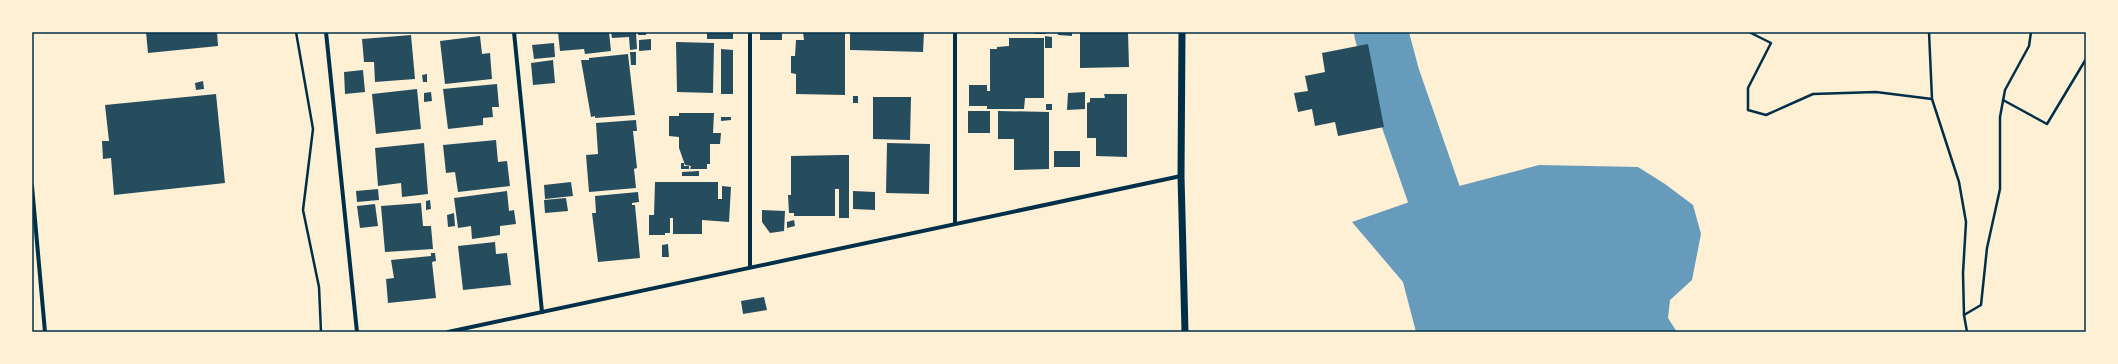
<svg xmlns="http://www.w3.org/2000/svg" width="2118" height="364" viewBox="0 0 2118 364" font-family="'Libre Baskerville',serif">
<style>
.water{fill:#669bbc}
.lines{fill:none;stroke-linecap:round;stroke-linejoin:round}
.river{stroke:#669bbc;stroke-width:54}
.building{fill:#264d5e}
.path{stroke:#003049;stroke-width:2.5}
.minor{stroke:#003049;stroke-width:4}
.tertiary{stroke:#003049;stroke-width:7}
.neatline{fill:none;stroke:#003049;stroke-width:1.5}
</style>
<rect width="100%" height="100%" fill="#fdf0d5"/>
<polygon class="water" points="1539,165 1638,167 1665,184 1693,205 1701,234 1692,280 1670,300 1668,318 1677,332 1416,332 1403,282 1352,222 1444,190"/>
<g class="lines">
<polyline class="river" points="1381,32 1393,77 1440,212"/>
</g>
<g class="building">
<polygon points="146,32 217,32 218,46 148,53"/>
<polygon points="558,32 609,32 611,51 585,54 584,49 560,51"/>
<polygon points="611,32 636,32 637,49 630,50 629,37 612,38"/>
<rect x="638" y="32" width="8" height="3"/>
<polygon points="702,32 733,32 733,39 707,39 707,33"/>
<rect x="760" y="32" width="22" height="8"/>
<polygon points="803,32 845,32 845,95 796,94 796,74 791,73 791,56 795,56 796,40 804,40"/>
<polygon points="850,32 924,32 923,52 850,50"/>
<rect x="1035" y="32" width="11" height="2"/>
<polygon points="1058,32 1072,32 1072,36 1058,35"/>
<polygon points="1080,32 1128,32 1129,67 1080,68"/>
<polygon points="411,35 415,79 375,82 374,62 364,62 362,39"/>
<polygon points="480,36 482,54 490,53 492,79 445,84 440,41"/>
<polygon points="1045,36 1052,37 1052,48 1045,48"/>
<polygon points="1009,38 1044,38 1044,98 1025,98 1024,109 987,109 987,106 969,106 969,85 987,85 987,91 990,91 990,49 997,49 997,47 1009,46"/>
<polygon points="651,39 651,50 639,51 639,40"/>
<polygon points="676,42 714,43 713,93 677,92"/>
<polygon points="554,43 555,57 534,59 532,45"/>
<polygon points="1368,44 1384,127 1338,136 1335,122 1315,126 1312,109 1298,112 1294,93 1308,91 1305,76 1325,72 1322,53"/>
<polygon points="721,49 733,50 733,94 721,94"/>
<polygon points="630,52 636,52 636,65 631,65"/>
<polygon points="628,54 635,115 595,118 595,116 591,117 581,60 589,60 589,58"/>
<polygon points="553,60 555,83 533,85 531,63"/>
<polygon points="363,70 365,92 345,94 344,72"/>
<polygon points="427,74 427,82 423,82 422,75"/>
<polygon points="203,81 204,89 196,90 195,83"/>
<polygon points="497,84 499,107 492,107 493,117 483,118 483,125 448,129 443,89"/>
<polygon points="417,89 421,129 376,134 372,94"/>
<polygon points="431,92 432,101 424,102 424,93"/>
<polygon points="1085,92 1085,109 1067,110 1068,93"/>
<polygon points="216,94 225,183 114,195 111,158 103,159 102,141 109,141 105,105"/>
<polygon points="1104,94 1127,94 1127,157 1096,156 1096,138 1087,138 1087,103 1090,102 1090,98 1105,98"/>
<rect x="853" y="96" width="5" height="7"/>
<polygon points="873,97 911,97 910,140 873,139"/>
<rect x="1046" y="104" width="6" height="6"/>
<rect x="968" y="111" width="22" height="22"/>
<polygon points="998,111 1049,112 1049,169 1014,170 1014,139 998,139"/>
<polygon points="679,113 714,113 713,133 721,133 720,144 710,144 710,164 707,164 707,169 690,169 691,166 685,165 679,148 679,137 669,136 669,116 679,116"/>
<polygon points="721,117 731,117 731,120 721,121"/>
<polygon points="636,120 637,131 633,131 637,168 634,169 636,188 589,192 586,155 598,154 596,123"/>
<polygon points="496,140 498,162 507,161 510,186 458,192 455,172 446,173 443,145"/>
<polygon points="424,143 428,194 402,197 401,183 378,186 375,148"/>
<polygon points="887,143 930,144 929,194 886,193"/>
<rect x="1054" y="151" width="26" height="16"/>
<polygon points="842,155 849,155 849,218 839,218 839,189 835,189 835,216 794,216 794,213 789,213 788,195 791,195 791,156"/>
<polygon points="681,163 684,163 684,166 689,166 689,169 681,169"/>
<polygon points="699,171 699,176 682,176 682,172"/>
<polygon points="571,182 573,196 545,199 544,185"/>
<polygon points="655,182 718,182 718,199 722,199 722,186 731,187 729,222 702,220 702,234 673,234 673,218 670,218 670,233 665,233 665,235 649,235 649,215 654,215"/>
<polygon points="378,189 379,200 357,202 356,191"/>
<polygon points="507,191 509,211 514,210 516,224 500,226 500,235 472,239 471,226 458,228 454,198"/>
<polygon points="853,191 875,192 875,210 853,209"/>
<polygon points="638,192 639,202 632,203 632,205 635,205 640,258 598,262 592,213 596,213 595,196"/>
<polygon points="566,198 568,211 545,213 544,200"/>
<polygon points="430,200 431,209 426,210 426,201"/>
<polygon points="421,203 423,226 431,226 433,249 385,252 381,206"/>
<polygon points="375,204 378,226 360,228 357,206"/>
<polygon points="762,210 785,211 784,231 770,233 762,222"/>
<polygon points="454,213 455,226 448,227 447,215"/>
<polygon points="794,220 795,226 787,228 787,222"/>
<polygon points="495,242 496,254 507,253 511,285 463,290 458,246"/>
<polygon points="668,244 669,257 662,257 662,245"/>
<polygon points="431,253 435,253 436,261 432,262 436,298 388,303 386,279 394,278 391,260 431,256"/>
<polygon points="764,297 767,310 743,314 741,301"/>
</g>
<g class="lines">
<g class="path">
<polyline points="296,32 313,129 303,210 319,287 321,332"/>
<polyline points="1749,32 1771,43 1748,88 1748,110 1766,115 1813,94 1876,92 1932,99"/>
<polyline points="1929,32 1932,99 1959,182 1966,222 1963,273 1964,315 1967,332"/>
<polyline points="2003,100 2047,124 2086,59"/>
<polyline points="1964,315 1981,305 1987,248 2000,189 2000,117 2005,90 2029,46 2031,32"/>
</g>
<g class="minor">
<polyline points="326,32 357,332"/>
<polyline points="514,32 542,312"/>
<polyline points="955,32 955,223"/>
<polyline points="32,186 45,332"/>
<polyline points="750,267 750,32"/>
<polyline points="448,332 1181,176"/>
</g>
<polyline class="tertiary" points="1182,32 1181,176 1185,332"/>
</g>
<rect width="2118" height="364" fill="none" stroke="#fdf0d5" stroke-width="66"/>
<rect x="33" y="33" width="2052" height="298" class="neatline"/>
</svg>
